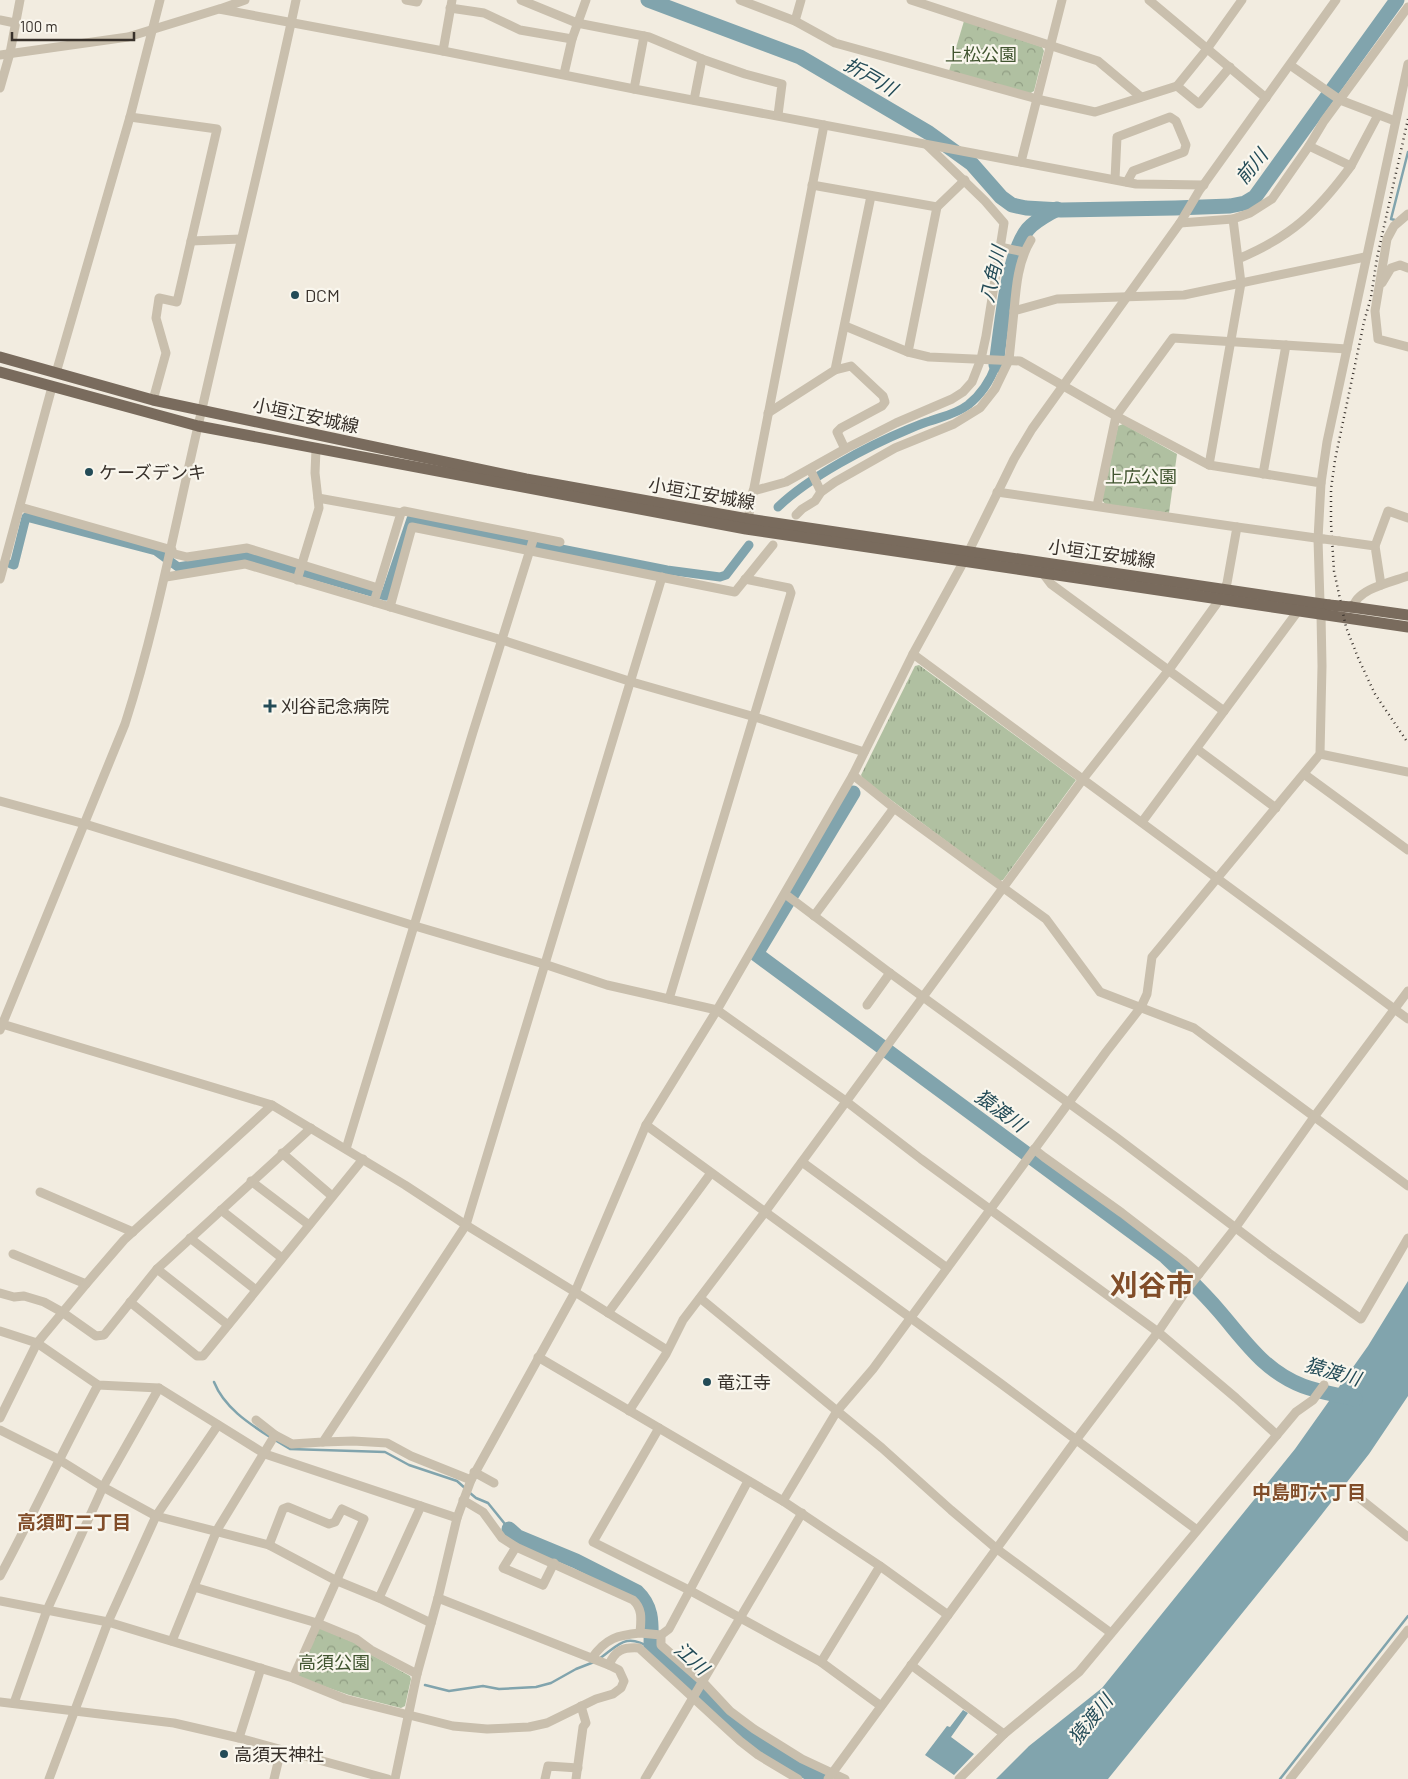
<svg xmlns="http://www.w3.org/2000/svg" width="1408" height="1779" viewBox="0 0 1408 1779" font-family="Barlow,'Noto Sans JP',sans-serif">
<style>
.grass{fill:url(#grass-tufts)}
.park{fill:url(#park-crowns)}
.water{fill:#81a4ad}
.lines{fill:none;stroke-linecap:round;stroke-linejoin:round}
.stream{stroke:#81a4ad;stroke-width:2.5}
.canal{stroke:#81a4ad;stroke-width:9}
.river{stroke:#81a4ad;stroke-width:15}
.minor{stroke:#c9bfad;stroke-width:9}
.major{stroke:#796b5d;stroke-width:11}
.rail{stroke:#38312b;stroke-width:2.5;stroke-dasharray:1 4;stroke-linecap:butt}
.minor-bridge{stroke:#c9bfad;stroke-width:9}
.major-bridge{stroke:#796b5d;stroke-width:11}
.poi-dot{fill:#234b57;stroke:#f9f6ed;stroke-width:2}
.labels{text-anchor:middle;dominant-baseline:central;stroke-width:4.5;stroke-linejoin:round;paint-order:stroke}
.park-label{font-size:18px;fill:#415530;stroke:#f9f6ed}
.poi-label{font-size:18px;fill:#38312b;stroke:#f9f6ed;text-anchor:start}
.street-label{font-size:18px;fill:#38312b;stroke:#f9f6ed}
.water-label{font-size:19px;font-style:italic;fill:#234b57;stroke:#f9f6ed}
.neighbourhood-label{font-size:19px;font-weight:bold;fill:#814d29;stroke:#f9f6ed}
.town-label{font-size:28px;font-weight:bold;fill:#814d29;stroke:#f9f6ed}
</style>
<defs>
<pattern id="grass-tufts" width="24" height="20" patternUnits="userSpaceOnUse" patternTransform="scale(1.25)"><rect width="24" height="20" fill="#b0c0a1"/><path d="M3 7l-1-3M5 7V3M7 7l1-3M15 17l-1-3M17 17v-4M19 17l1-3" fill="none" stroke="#909d83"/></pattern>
<pattern id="park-crowns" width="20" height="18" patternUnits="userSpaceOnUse" patternTransform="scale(1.25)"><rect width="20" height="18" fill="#b0c0a1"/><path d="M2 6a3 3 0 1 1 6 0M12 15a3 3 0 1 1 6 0" fill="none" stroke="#909d83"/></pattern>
</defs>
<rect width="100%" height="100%" fill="#f2ece0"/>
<polygon class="grass" points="919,665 1076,780 1003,880 1000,881 863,779 861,775 915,666"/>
<g class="park">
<polygon points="964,21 1042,47 1044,51 1034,91 1029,94 949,71"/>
<polygon points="1123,424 1177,454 1169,513 1105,504 1102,500 1118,426"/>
<polygon points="318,1629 322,1629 355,1643 370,1654 410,1676 411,1679 405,1706 401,1708 349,1695 300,1678 298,1674"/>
</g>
<g class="water">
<polygon points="1408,1281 1408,1396 1369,1454 1315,1523 1108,1779 996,1779 1029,1746 1102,1688 1295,1449 1368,1346"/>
<polygon points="963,1710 968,1713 951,1737 974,1754 954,1775 925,1755 947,1726 950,1727"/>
</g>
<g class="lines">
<g class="stream">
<polyline points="1395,220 1391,219 1408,152"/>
<path d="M214 1382C224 1407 248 1423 270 1437"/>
<polyline points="275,1440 290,1449 385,1452 409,1465 457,1481 466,1489"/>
<polyline points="470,1493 476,1498 488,1503 509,1529"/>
<path d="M599 1659C619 1645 625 1632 651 1648"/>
<polyline points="425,1685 449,1691 483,1686 499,1689 536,1687 551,1683 576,1669 594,1662"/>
<polyline points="1280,1779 1408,1616"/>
</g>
<g class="canal">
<path d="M778 507C809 477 868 446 909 429 916 426 923 423 930 421 944 416 956 414 968 405 982 394 990 381 996 365"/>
<polyline points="11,564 14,565 26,517 156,551 178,567 246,556 385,596 411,519 667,570 720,577 726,575 749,545"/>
</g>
<g class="river">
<polyline points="648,0 800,57 929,133 972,164 1001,197 1012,205 1026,208 1061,210 1175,208 1230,206 1245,203 1255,197 1397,0"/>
<path d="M996 365C1001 330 1007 255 1028 229 1036 220 1047 215 1057 209"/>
<path d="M853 793 756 954 1165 1256C1184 1274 1202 1291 1219 1311 1245 1341 1264 1371 1303 1386 1319 1392 1338 1395 1355 1399"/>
<path d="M509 1529 518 1537 576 1561 637 1592C654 1608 651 1626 651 1648 705 1697 753 1749 822 1779"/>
</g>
<g class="minor">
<polyline points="406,0 417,2 418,0"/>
<polyline points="521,0 577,23 649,37 702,59 694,100"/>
<polyline points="740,0 795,21 835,43 1041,100 1095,112 1177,86 1207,49 1242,0"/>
<polyline points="911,0 1098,61 1141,97"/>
<polyline points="1149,0 1266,98"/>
<polyline points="450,8 484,13 520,30 572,39"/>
<polyline points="220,9 245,0"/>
<polyline points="0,20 15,23"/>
<polyline points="795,21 801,0"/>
<polyline points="443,51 452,0"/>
<polyline points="0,55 128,37 219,9 443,51 634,89 1136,184 1204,185"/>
<polyline points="702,59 745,74 782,84 778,115"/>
<polyline points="1290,65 1340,100 1395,121"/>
<polyline points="564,74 572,39 586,0"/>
<polyline points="1177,86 1199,104 1230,67"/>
<polyline points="0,88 10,53 20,0"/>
<polyline points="634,89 644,36"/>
<polyline points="130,117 217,129 177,302 159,298 156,318 166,353 153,400"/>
<polyline points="1309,146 1324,121 1408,7"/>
<polyline points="1021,162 1062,0"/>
<polyline points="1351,166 1378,115"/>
<polyline points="1115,179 1117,137 1170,117 1176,121 1186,145 1184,152 1133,171 1127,182"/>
<polyline points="965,180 937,207 908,352 929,357 1020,361 1116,416 1209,465 1321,483 1318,539 1320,603"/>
<polyline points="812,185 937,207"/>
<polyline points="1408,214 1394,226 1387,239 1375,311 1378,339 1408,347"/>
<polyline points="1180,223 1233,219"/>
<polyline points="191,241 241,239"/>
<polyline points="1000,247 1024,252"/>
<polyline points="1382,283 1391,268 1400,265 1408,268"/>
<path d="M1014 311C1016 287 1018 261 1031 240"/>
<polyline points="845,326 908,352"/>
<polyline points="835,370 851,366 883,396 885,402 882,406 841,428 837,432 845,449"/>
<polyline points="56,373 130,117 160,0"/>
<polyline points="768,413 835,370 871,196"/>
<path d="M1209 465 1241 283 1233 219 1250 213 1272 199 1309 146 1351 166C1317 212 1291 237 1238 259"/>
<polyline points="810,469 821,492"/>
<polyline points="1263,474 1286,345"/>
<polyline points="1321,483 1327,442 1408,64"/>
<polyline points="753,491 786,482 845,449 896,423 952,399 963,392 972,382 981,359 986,336 1004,223 985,201 927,145"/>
<polyline points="318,498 401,513 374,602"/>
<polyline points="1097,506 1116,416 1173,338 1347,349"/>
<polyline points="20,507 172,550"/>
<polyline points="401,513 404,511 560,542"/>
<polyline points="796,515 802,509 815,501 821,492 835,482 895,448 954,424 980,408 995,389 1009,360 1014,311 1057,299 1184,295 1365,257"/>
<polyline points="747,524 824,125"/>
<polyline points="1237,527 1323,539"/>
<polyline points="1339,541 1375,546 1381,585"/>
<polyline points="1375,546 1388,511 1408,518"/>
<polyline points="171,553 187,557 247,548 378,588"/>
<polyline points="1042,572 1051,584 1224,711"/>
<polyline points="166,577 245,564 502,640 632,682 755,717 864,752"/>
<polyline points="0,579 52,387"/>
<polyline points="297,580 319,508 315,473 316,449"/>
<polyline points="390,607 412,527 735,592 773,545"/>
<path d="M1353 608C1356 589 1392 582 1408 576"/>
<polyline points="913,654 1408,1019"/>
<polyline points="1197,749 1276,808"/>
<polyline points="1320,754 1408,772"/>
<polyline points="1304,774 1408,850"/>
<polyline points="853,775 894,808 1046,919 1100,992 1194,1028 1408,1186"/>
<polyline points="0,801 85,824 415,926 544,964 607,985 717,1010 847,1102 921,1159 1158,1332 1236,1398 1277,1435"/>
<polyline points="1142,822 1298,611"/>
<polyline points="785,894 890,973 1117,1138 1270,1254 1361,1319 1408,1238"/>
<polyline points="814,916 894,808"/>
<polyline points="669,999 791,593 789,588 745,579"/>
<polyline points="867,1005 890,973"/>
<polyline points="2,1024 272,1105 405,1185 466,1225 575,1292 667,1350"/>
<path d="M0 1030 125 724C158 621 177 514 202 409 233 272 267 137 296 0"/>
<polyline points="646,1125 1000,1383 1197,1530"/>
<polyline points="346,1149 473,732 534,537"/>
<polyline points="1034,1149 1044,1157 1122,1213 1183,1260 1199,1274"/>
<polyline points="282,1153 332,1196"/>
<polyline points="802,1162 947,1268"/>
<polyline points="251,1181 309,1225"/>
<polyline points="40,1192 133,1232"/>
<polyline points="221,1210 282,1258"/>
<polyline points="190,1238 256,1290"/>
<polyline points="13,1254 86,1284"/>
<polyline points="157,1269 228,1325"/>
<polyline points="0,1293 14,1297 24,1296 44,1302 62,1312 96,1336 104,1335 157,1269 311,1128"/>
<polyline points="700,1298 882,1448 951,1510 997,1549 1111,1633"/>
<polyline points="130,1302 197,1356 203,1356 363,1159"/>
<polyline points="608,1313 711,1173"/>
<polyline points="0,1331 37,1343 86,1284 124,1240 272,1105"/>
<polyline points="538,1357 783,1501"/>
<polyline points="629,1411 666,1354 683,1320 765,1212 1083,779 1168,671 1220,599 1227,583 1237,527 997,492"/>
<polyline points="0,1418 37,1343 98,1385 159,1388 265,1454 457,1518"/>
<polyline points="256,1420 275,1435 292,1444 323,1442 466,1225 662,577"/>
<polyline points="659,1428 593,1542 689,1590 821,1662 881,1706"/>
<polyline points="0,1430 58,1459 103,1487 156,1516 269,1545 335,1580 379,1598 431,1623"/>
<polyline points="323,1442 353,1441 387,1443 411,1456 471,1480"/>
<polyline points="474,1472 494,1483"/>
<polyline points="1358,1497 1408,1537"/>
<path d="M463 1500 483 1512 502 1538 516 1547 633 1600C643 1609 641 1620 640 1633L661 1635V1645L702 1681 730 1711 754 1729 802 1759 845 1779"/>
<polyline points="269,1545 283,1509 288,1507 329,1524 335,1522 342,1509 364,1519 293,1678"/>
<polyline points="516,1547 503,1568 543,1585 554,1563"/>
<path d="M0 1576C34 1513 64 1448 98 1385"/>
<polyline points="194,1587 317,1623 356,1639 371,1650 417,1674"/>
<polyline points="379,1598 421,1506"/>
<path d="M438 1598 609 1665C615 1650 623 1647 639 1648L740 1741 758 1755 798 1779"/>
<polyline points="0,1601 108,1622 293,1678 345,1699 453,1726 487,1729 529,1727 547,1723 596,1699 613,1694 621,1688 624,1681 619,1670 609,1665"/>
<polyline points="948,1615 1076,1440 1158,1332 1188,1288 1236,1227 1314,1117 1408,991"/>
<polyline points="661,1635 669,1629 748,1481"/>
<polyline points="172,1641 217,1530 275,1435"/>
<path d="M592 1658C606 1638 618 1635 640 1633"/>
<polyline points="821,1662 880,1566"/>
<polyline points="911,1665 1004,1734"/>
<polyline points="0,1702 174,1723 239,1738 388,1779"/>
<polyline points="14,1703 47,1610 103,1487 159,1388"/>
<polyline points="239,1738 261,1668"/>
<polyline points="49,1779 108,1622 156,1516 218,1425"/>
<polyline points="274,1779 281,1750"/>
<polyline points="395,1779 417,1674 438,1598 457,1518 471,1480 575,1292 646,1125 717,1010 853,775 913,654 964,561 1014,459 1032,429 1180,223 1199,191 1336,0"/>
<polyline points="545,1779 548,1766 578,1768"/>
<polyline points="576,1779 583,1727 586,1723 581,1706"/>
<polyline points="645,1779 802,1513"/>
<polyline points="828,1779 948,1615 880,1566 783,1501 837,1411 873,1369 1106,1052 1141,1007 1147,994 1152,957 1320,754 1322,666 1321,614"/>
<polyline points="959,1779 1004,1734 1079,1672 1296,1412 1313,1400 1324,1385"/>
<polyline points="1290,1779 1408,1630"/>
</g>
<g class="major">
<polyline points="0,357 153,400 526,479 748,519 1329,605"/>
<polyline points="0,372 198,426 746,529 1408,627"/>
<polyline points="1351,607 1408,615"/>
</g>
<polyline class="rail" points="1408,119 1377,258 1371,297 1364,322 1335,460 1331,489 1331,523 1334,571 1346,627 1359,660 1375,694 1408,743"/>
<polyline class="minor-bridge" points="1324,539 1339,541"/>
<polyline class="major-bridge" points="1329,605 1351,607"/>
</g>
<g class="poi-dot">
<circle cx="295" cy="295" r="5"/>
<circle cx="89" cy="472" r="5"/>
<path d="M267.5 698.5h5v5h5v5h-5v5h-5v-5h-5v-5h5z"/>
<circle cx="707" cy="1382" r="5"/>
<circle cx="224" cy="1754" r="5"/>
</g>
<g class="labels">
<g class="park-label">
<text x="981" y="54">上松公園</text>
<text x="1141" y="476">上広公園</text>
<text x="334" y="1662">高須公園</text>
</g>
<g class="poi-label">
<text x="305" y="295">DCM</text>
<text x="99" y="472">ケーズデンキ</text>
<text x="281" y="706">刈谷記念病院</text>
<text x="717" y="1382">竜江寺</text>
<text x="234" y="1754">高須天神社</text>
</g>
<g class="street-label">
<text transform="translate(306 415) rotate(12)">小垣江安城線</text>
<text transform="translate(702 493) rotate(10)">小垣江安城線</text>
<text transform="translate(1102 553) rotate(8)">小垣江安城線</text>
</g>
<g class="water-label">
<text transform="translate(871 76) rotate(30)">折戸川</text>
<text transform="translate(1251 166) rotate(-51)">前川</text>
<text transform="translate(992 274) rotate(-77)">八角川</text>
<text transform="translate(1001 1110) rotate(36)">猿渡川</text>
<text transform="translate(1333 1371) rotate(16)">猿渡川</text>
<text transform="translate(692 1658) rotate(42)">江川</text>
<text transform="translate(1090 1719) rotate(-51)">猿渡川</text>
</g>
<g class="neighbourhood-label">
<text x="1309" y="1491">中島町六丁目</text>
<text x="74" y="1521">高須町二丁目</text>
</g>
<g class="town-label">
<text x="1152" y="1284">刈谷市</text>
</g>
</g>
<path d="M12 32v8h122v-8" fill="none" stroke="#38312b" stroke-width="2.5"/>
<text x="20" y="32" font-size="15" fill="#38312b" stroke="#f9f6ed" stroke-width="4" paint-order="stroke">100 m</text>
</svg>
